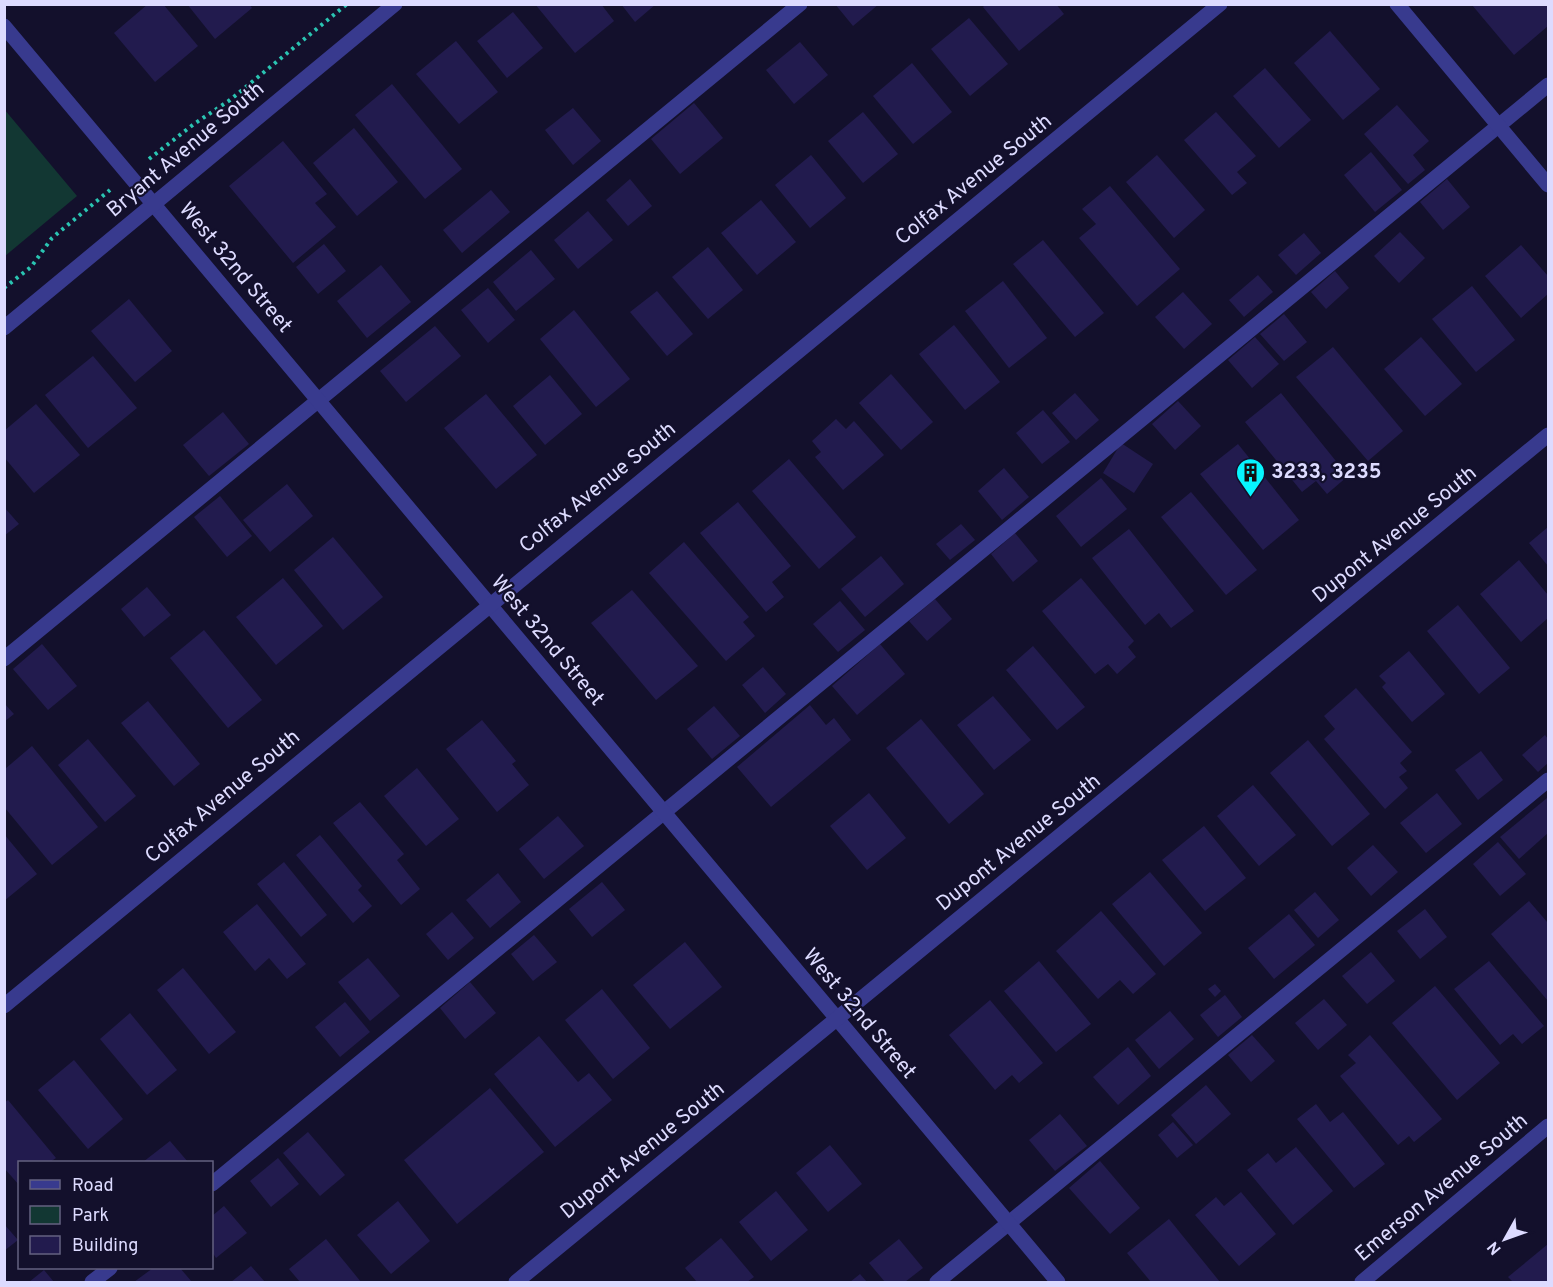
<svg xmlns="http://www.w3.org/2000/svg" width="1553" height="1287" viewBox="0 0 1553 1287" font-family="Overpass,sans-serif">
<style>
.green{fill:#123733}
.building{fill:#221b4e}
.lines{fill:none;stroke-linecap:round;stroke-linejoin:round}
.path{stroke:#2ac4b2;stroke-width:4;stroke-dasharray:3 4.5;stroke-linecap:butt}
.service{stroke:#383a8e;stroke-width:15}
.minor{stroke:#383a8e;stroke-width:15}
.tertiary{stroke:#383a8e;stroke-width:15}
.labels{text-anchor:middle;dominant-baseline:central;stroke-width:4.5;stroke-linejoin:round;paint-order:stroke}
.street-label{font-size:21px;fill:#dddbff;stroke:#13102c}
.poi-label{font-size:21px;font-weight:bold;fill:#dddbff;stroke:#13102c;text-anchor:start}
</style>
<rect width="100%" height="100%" fill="#13102c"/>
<polygon class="green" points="4,109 77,196 5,256 4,256"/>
<g class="building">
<polygon points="148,4 163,4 198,46 155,82 114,33"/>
<polygon points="187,4 249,4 252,8 215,39"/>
<polygon points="535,4 601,4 614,21 575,53"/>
<polygon points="621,4 656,4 635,22"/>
<polygon points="835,4 879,4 853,26"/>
<polygon points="986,4 1056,4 1064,14 1019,51 983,7"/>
<polygon points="1472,5 1548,5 1548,26 1514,55"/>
<polygon points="513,12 543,48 507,78 477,41"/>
<polygon points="969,18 1008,64 970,96 931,49"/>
<polygon points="1330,31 1380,89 1343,120 1294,63"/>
<polygon points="456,41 498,92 459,124 416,74"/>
<polygon points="800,42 828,75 794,104 766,70"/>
<polygon points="912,63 952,112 913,144 873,96"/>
<polygon points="1265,68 1311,120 1279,148 1233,96"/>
<polygon points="392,84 462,169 425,199 355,115"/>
<polygon points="694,103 723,138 680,174 651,139"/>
<polygon points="1397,105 1429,141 1413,155 1425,170 1408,184 1364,134"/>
<polygon points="573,108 601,141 573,165 545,130"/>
<polygon points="863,112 898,154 863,183 828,141"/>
<polygon points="1216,112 1256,156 1237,172 1247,183 1232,195 1184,140"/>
<polygon points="354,128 398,182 357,216 313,163"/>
<polygon points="283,141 327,194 315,203 336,227 293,263 229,186"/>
<polygon points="1371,152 1402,190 1375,212 1344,175"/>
<polygon points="811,155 846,198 810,228 775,185"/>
<polygon points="1157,155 1205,210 1174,238 1126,182"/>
<polygon points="630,179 652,206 628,226 606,200"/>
<polygon points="1447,179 1470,207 1443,230 1420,202"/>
<polygon points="1110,186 1180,269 1137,306 1079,238 1096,224 1082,209"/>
<polygon points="491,190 510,212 462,253 443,230"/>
<polygon points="761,200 796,242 757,275 721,233"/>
<polygon points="588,211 613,240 578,269 554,240"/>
<polygon points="1400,232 1425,258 1399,283 1374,256"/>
<polygon points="1304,233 1321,253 1296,275 1278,255"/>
<polygon points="1043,240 1104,313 1075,337 1013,264"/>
<polygon points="324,244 346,271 318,294 296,267"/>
<polygon points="1521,245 1548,276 1548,294 1521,318 1485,276"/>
<polygon points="708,247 743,290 708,319 672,277"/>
<polygon points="531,250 555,279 516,311 493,282"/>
<polygon points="381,265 411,302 367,338 337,301"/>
<polygon points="1335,271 1349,288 1326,309 1311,292"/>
<polygon points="1258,275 1273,292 1244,317 1229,300"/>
<polygon points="1003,281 1047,338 1009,368 965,311"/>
<polygon points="1472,286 1515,340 1476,372 1432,319"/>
<polygon points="488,288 515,320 488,343 461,310"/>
<polygon points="657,291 693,334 667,356 630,312"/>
<polygon points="1183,292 1212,324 1184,349 1155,317"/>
<polygon points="129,299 172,351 135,382 91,331"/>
<polygon points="574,310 630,379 596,407 540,339"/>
<polygon points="1284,314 1307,342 1284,361 1260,334"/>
<polygon points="954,325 1000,382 965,410 919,354"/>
<polygon points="435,326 461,356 406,402 380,371"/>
<polygon points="1255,337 1279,364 1252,388 1228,360"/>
<polygon points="1421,337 1462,384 1425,416 1384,369"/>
<polygon points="1333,347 1403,431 1368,461 1296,377"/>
<polygon points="93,356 137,408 88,448 45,395"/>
<polygon points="891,374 933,422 901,450 859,403"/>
<polygon points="550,375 582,414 545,445 513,406"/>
<polygon points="1075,393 1099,420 1076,440 1052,413"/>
<polygon points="1281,393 1348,476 1327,494 1316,481 1302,492 1245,422"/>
<polygon points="486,394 537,455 496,489 444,428"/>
<polygon points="1178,401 1201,426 1175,450 1152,424"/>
<polygon points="36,404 80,455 34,493 4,457 4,431"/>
<polygon points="1043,410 1070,442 1042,464 1016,433"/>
<polygon points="223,412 249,444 209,476 183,445"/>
<polygon points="836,419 846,429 854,421 884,455 843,490 815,457 821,452 812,441"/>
<polygon points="1121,443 1153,464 1134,493 1103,473"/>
<polygon points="1238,444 1299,520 1263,550 1200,474"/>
<polygon points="789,459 856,537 819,569 752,491"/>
<polygon points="1004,468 1029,497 1002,520 978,491"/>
<polygon points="1101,478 1127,509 1081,547 1056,516"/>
<polygon points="287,484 313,516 270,552 243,520"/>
<polygon points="1191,492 1257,570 1226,595 1161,517"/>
<polygon points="220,496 252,536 227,557 194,517"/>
<polygon points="738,502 791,566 772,582 784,597 766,612 700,533"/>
<polygon points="4,507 19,524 4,536"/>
<polygon points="961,524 975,540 950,560 936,544"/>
<polygon points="1548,527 1548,566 1529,543"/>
<polygon points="1129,529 1194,611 1171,628 1159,613 1145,625 1092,558"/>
<polygon points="1015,533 1038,561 1013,582 991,554"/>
<polygon points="333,537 383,597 343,630 294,570"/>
<polygon points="684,542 749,617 743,622 755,636 726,661 649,573"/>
<polygon points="881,556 904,584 865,617 841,589"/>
<polygon points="1519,560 1548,595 1548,618 1521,642 1480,594"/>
<polygon points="283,578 323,626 276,665 236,617"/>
<polygon points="1081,578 1134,641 1128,647 1136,657 1117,674 1108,664 1095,674 1042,611"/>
<polygon points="147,587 171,615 144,637 121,609"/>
<polygon points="632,590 698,666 656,700 591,623"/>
<polygon points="935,599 952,619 927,641 909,621"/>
<polygon points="840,601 865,630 838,652 813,624"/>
<polygon points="1458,605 1510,668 1479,694 1427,631"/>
<polygon points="204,630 262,700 228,728 170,658"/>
<polygon points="42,644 77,686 48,710 13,669"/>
<polygon points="880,644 905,674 857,715 832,686"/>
<polygon points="1033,646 1085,707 1057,730 1006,670"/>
<polygon points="1409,651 1445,694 1412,722 1382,687 1386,683 1379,676"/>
<polygon points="763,667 786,694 765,713 742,685"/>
<polygon points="1356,688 1412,752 1400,763 1407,771 1399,777 1408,788 1385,809 1324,739 1335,729 1324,716"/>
<polygon points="993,696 1031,740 994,770 957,725"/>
<polygon points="148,701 200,764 174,786 121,723"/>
<polygon points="4,703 14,714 4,722"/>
<polygon points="810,705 826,725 834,718 851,740 771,807 737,767"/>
<polygon points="714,706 740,736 712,759 687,729"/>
<polygon points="921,719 984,794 949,824 886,748"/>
<polygon points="482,720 516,761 512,764 529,785 497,812 446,749"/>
<polygon points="1545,735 1548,739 1548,763 1538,772 1522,755"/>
<polygon points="88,739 136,796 105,822 58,765"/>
<polygon points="1308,740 1370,814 1332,846 1270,773"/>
<polygon points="32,746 98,827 52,865 5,808 5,769"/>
<polygon points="1481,751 1503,780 1478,800 1455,770"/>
<polygon points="417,768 459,819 426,846 384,796"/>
<polygon points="1253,785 1296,835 1259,866 1217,816"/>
<polygon points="869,793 906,838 867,870 830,826"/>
<polygon points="1437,793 1462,824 1426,853 1400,823"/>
<polygon points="1547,798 1548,800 1548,833 1519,859 1500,837"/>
<polygon points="360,802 404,854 397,860 420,889 401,905 333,823"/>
<polygon points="558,816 584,846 544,879 519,849"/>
<polygon points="1204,826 1246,878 1205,911 1162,860"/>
<polygon points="4,834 37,874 4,901"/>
<polygon points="320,835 362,886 358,890 372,906 353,923 296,855"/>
<polygon points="1498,842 1526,874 1500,896 1473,864"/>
<polygon points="1373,845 1398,872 1371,896 1347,868"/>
<polygon points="284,862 327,915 301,937 257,884"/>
<polygon points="1150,872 1202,933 1164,966 1112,904"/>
<polygon points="498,873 521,902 490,928 466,900"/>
<polygon points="602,882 625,910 592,937 569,909"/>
<polygon points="1315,892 1339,920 1318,938 1294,910"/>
<polygon points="1529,901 1548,923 1548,1001 1491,934"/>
<polygon points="257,904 306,964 287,979 269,958 255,971 223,932"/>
<polygon points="1425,909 1447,937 1420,959 1397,931"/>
<polygon points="1101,911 1156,974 1133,994 1120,980 1098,999 1056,951"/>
<polygon points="452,912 474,938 448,960 426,934"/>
<polygon points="1289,914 1315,945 1274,979 1248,948"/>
<polygon points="534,935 557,962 533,981 511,954"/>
<polygon points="685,942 722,987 670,1029 633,985"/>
<polygon points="1371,952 1395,981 1367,1004 1342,976"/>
<polygon points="368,958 400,996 370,1021 338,982"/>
<polygon points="1039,961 1091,1024 1056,1052 1004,991"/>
<polygon points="1489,961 1544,1026 1522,1044 1513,1034 1500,1045 1454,989"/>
<polygon points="183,968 236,1032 209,1054 157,990"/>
<polygon points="470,982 496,1013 465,1039 440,1008"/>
<polygon points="1215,984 1221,991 1215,997 1208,989"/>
<polygon points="1435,986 1500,1063 1457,1100 1392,1023"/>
<polygon points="602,989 650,1048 613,1079 565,1020"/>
<polygon points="1225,995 1242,1017 1218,1037 1200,1015"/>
<polygon points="1324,999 1347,1025 1318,1050 1295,1023"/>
<polygon points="990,1000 1043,1063 1019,1083 1012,1075 995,1090 949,1035"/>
<polygon points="345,1002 370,1032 340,1057 315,1027"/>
<polygon points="1170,1011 1194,1039 1159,1069 1135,1040"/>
<polygon points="130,1013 177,1070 147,1095 100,1039"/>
<polygon points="1252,1035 1275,1061 1251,1082 1228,1055"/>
<polygon points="1370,1035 1442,1119 1414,1142 1409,1136 1398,1145 1340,1076 1356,1063 1348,1055"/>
<polygon points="539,1036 578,1082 589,1073 612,1100 555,1147 494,1074"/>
<polygon points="1128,1047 1151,1076 1118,1105 1093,1077"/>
<polygon points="74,1060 123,1119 88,1149 38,1090"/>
<polygon points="1206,1085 1231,1114 1196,1144 1171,1115"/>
<polygon points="490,1088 544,1152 457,1224 404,1160"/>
<polygon points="8,1100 56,1158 50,1162 20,1162 20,1186 4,1168 4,1103"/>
<polygon points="1316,1104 1330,1122 1343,1112 1385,1164 1354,1188 1297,1119"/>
<polygon points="1060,1114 1087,1146 1055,1171 1029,1140"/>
<polygon points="1173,1122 1193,1145 1177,1158 1158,1135"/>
<polygon points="308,1132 345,1175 320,1196 283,1153"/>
<polygon points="170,1141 188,1162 143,1162"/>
<polygon points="830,1145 862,1184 828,1212 796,1173"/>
<polygon points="1296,1147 1333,1191 1293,1225 1247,1170 1268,1153 1276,1163"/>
<polygon points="278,1158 299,1184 271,1207 250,1181"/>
<polygon points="1100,1161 1140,1208 1110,1234 1069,1188"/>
<polygon points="776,1191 808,1230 771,1261 739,1222"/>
<polygon points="1241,1192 1276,1234 1239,1266 1195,1215 1216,1197 1224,1206"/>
<polygon points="398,1201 430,1241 391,1274 357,1235"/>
<polygon points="224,1206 247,1233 216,1258 212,1252 212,1216"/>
<polygon points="1169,1219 1220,1282 1151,1282 1127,1253"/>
<polygon points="4,1224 18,1240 4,1251"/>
<polygon points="721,1238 754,1277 747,1282 697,1282 685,1268"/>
<polygon points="326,1239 361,1282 300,1282 289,1269"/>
<polygon points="899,1239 923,1268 905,1282 885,1282 869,1263"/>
<polygon points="1548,1244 1548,1282 1513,1282 1508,1277"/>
<polygon points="251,1266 265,1282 231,1282"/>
<polygon points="153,1268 180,1268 192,1282 134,1282"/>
<polygon points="44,1270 54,1282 29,1282"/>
<polygon points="860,1274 867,1282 850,1282"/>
</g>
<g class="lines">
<g class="path">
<polyline points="149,159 194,124 230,100 347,4"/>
<polyline points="4,288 31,267 52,238 110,190"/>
</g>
<g class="service">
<polyline points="4,659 800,4"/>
<polyline points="212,1184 1548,85"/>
<polyline points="92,1282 110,1268"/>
<polyline points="937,1282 1548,780"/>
</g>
<g class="minor">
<polyline points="1397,4 1548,185"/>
<polyline points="4,26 1058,1282"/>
<polyline points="4,328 395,4"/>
<polyline points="4,1006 1220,4"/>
<polyline points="1362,1282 1548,1126"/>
</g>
<polyline class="tertiary" points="516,1282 1548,435"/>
</g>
<defs>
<symbol id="building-pin" viewBox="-11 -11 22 30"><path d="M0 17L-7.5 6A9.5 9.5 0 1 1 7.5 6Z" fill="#07f5ff" stroke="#13102c"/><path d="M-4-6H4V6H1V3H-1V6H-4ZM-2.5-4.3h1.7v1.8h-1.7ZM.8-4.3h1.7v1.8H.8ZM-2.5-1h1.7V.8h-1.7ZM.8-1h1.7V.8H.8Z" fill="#111"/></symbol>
</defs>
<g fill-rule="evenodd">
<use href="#building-pin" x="1234" y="456" width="33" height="45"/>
</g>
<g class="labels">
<g class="street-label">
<text transform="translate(186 150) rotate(-40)">Bryant Avenue South</text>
<text transform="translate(974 180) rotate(-39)">Colfax Avenue South</text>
<text transform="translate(235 268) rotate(50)">West 32nd Street</text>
<text transform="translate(598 488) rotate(-39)">Colfax Avenue South</text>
<text transform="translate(1395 535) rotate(-39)">Dupont Avenue South</text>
<text transform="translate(547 641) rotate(50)">West 32nd Street</text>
<text transform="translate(223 797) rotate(-40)">Colfax Avenue South</text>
<text transform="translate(1019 843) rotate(-39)">Dupont Avenue South</text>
<text transform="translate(859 1014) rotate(50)">West 32nd Street</text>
<text transform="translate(643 1151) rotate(-39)">Dupont Avenue South</text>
<text transform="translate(1442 1188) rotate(-40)">Emerson Avenue South</text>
</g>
<g class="poi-label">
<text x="1271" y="472">3233, 3235</text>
</g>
</g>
<rect width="1553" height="1287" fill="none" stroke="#dddbff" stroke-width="12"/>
<rect x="18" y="1161" width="195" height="108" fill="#13102c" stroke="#646180" stroke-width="1.5"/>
<rect x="30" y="1180" width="30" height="9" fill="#383a8e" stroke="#646180" stroke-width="1.5"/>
<text x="72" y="1191" font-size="18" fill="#dddbff">Road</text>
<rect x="30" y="1206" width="30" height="18" fill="#123733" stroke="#646180" stroke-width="1.5"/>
<text x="72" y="1221" font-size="18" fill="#dddbff">Park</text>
<rect x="30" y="1236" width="30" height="18" fill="#221b4e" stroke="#646180" stroke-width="1.5"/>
<text x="72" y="1251" font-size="18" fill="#dddbff">Building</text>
<g transform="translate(1505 1239) rotate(230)" stroke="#13102c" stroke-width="4.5" paint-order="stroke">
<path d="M0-4.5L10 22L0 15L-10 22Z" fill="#dddbff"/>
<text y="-9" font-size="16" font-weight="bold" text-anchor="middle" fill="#dddbff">N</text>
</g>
</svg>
